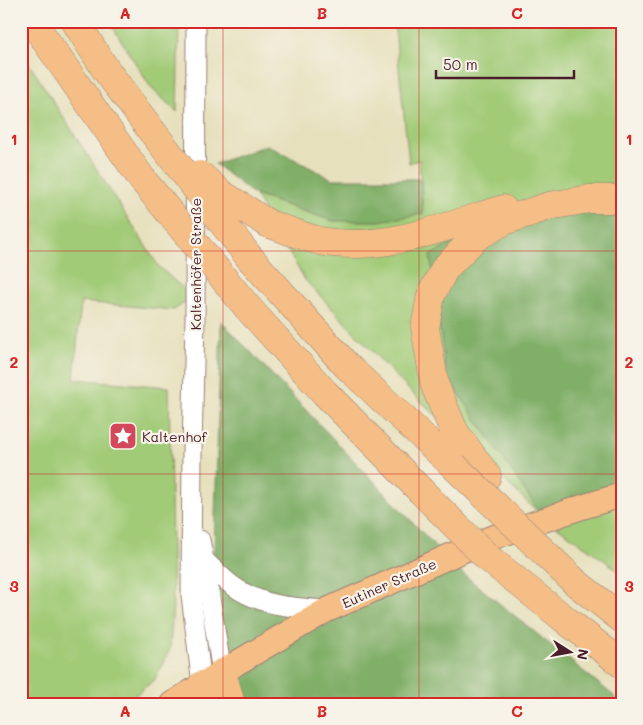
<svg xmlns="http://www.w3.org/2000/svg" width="643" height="725" viewBox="0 0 643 725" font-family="Mali,sans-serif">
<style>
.green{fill:#a1cb77;stroke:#767551}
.forest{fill:#80af68;stroke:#65674a}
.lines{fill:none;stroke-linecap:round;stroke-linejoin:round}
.minor-casing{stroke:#988074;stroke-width:21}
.major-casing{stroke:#988074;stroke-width:26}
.highway-casing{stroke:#988074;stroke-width:29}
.minor{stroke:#fff;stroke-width:19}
.major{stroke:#f6be87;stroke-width:24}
.highway{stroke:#f6be87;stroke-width:28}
.highway-bridge-casing{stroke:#988074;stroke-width:29;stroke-linecap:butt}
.highway-bridge{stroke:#f6be87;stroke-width:28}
.grid{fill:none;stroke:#d62828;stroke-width:1;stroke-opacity:0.55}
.labels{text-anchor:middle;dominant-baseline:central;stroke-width:4.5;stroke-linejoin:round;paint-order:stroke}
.street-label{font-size:14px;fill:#4a1f2b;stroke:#f7f3e8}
.poi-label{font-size:14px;fill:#4a1f2b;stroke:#f7f3e8;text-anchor:start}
.neatline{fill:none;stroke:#d62828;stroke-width:2}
.grid-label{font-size:16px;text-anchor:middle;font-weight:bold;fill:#d62828}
</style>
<rect width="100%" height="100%" fill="#f7f3e8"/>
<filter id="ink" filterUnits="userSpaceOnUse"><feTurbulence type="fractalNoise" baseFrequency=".02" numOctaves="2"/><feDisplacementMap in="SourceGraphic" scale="10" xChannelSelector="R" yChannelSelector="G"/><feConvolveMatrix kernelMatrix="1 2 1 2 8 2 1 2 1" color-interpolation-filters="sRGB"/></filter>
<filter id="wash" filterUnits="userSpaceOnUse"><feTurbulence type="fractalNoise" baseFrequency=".0096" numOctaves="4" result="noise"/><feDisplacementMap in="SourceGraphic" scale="20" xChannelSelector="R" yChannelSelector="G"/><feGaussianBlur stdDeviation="1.12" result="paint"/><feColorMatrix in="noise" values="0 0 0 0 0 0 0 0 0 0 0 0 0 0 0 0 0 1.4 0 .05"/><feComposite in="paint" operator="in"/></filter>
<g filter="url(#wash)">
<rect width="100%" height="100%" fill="#e7e0bd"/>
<g class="green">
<polygon points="109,21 179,21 177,112 151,88"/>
<polygon points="394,21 622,21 622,573 542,516 408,389 305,280 255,195 333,221 423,214 419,160 409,163"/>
<polygon points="21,51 159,267 193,297 174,310 81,302 74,379 169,387 173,604 170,649 155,679 125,704 21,704"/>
</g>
<g class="forest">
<polygon points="267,145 332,179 421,179 423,214 379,221 333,221 255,195 215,164"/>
<polygon points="622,194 622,489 542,516 446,375 430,255 511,213"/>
<polygon points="221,321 458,570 614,696 618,704 242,704 213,583"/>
</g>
</g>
<g filter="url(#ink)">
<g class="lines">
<defs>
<g id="minor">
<polyline points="196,21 195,319 192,452 191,595 202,685"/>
<polyline points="200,540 204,560 222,673"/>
<path d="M204 560C213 568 223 579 233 586 263 607 292 607 327 610"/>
</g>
<polyline id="major" points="172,704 235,664 327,610 491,538 582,507 622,495"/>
<g id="highway">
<polyline points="32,21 142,179"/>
<polyline points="75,21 106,70 151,130"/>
<path d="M269 224C285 229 303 237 320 241 381 253 445 227 503 209"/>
<polyline points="249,257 347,366 454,466"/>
<polyline points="248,308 325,393 419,489"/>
<polyline points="487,476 454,431 435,386 425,328 431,295 445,268 476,237 504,221 549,206 589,199 622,199"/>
<polyline points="575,582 622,619"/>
<polyline points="562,617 622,664"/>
<polyline points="222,673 231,704"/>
<polyline points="202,685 206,704"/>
</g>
</defs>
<use href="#minor" class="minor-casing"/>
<use href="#major" class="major-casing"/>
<use href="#highway" class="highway-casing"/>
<use href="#minor" class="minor"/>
<use href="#major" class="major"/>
<use href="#highway" class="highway"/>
<defs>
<g id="highway-bridge">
<polyline points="151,130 249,257"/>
<polyline points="200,175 220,193 269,224"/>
<polyline points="142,179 248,308"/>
<polyline points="454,466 575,582"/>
<polyline points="419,489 487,557 562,617"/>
</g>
</defs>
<use href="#highway-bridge" class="highway-bridge-casing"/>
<use href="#highway-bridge" class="highway-bridge"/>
</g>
</g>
<path class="grid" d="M223 21V704M419 21V704M21 251H622M21 474H622"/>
<defs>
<symbol id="sight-square" viewBox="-11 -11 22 22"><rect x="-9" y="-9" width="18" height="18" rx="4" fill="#d1495b" stroke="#f7f3e8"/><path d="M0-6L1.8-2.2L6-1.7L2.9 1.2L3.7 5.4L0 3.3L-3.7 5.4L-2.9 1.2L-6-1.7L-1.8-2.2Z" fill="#fff"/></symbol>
</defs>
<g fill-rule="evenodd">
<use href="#sight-square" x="107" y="420" width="32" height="32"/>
</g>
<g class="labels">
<g class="street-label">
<text transform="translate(195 264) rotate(-90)">Kaltenhöfer Straße</text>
<text transform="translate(389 583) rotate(-24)">Eutiner Straße</text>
</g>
<g class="poi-label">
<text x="142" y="436">Kaltenhof</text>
</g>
</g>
<rect width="643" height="725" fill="none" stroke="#f7f3e8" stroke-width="55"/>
<g transform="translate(570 652) rotate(101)" stroke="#f7f3e8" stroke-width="4" paint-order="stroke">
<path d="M0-4L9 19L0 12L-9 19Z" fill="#4a1f2b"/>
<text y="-8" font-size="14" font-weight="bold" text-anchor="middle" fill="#4a1f2b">N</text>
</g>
<path d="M436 70v8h138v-8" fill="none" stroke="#4a1f2b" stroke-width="2.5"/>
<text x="443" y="70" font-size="15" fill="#4a1f2b" stroke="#f7f3e8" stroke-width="4" paint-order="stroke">50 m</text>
<rect x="28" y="28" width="588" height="670" class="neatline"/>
<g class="grid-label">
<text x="125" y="19">A</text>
<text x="322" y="19">B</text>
<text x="517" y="19">C</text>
<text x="14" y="145">1</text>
<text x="629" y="145">1</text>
<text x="14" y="368">2</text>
<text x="629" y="368">2</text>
<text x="14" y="592">3</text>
<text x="629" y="592">3</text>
<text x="125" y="717">A</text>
<text x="322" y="717">B</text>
<text x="517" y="717">C</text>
</g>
</svg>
